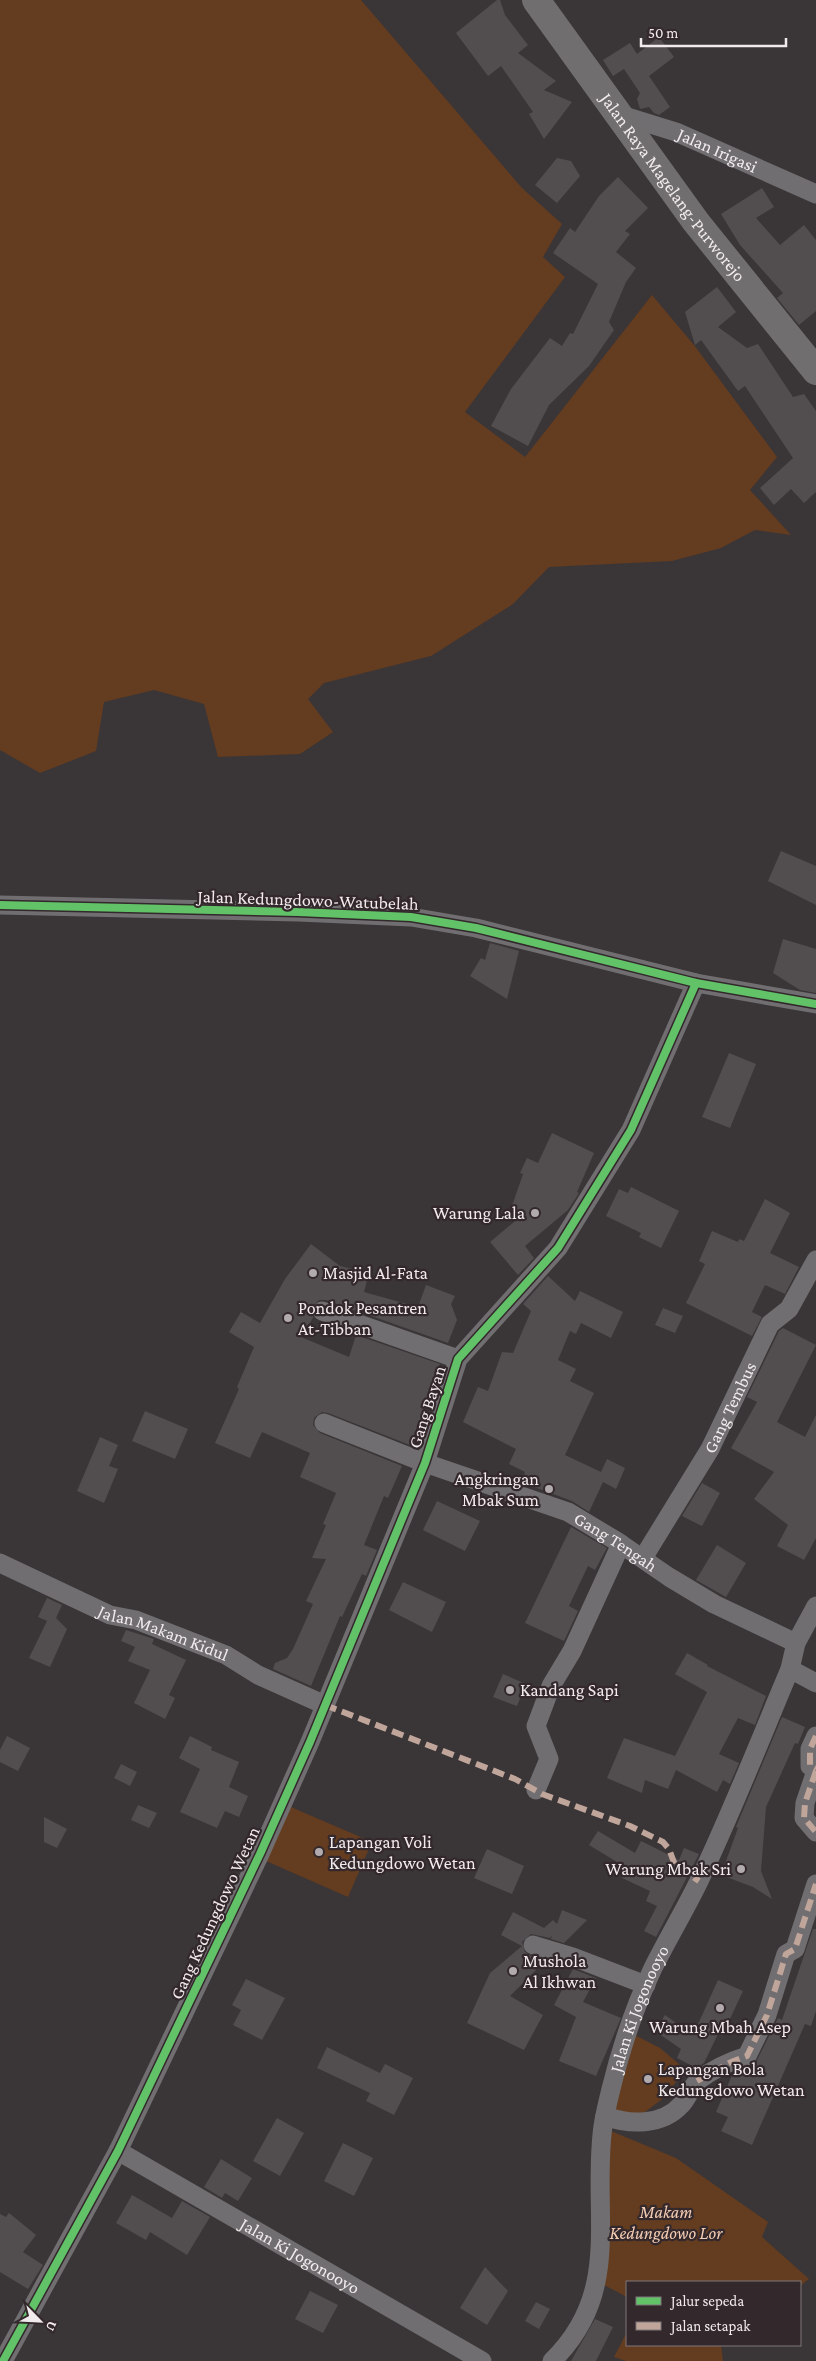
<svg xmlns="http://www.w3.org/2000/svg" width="816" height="2361" viewBox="0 0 816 2361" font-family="'Crimson Pro',serif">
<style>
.green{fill:#643c1f}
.building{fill:#524e4f}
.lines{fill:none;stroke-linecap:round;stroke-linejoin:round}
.minor{stroke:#706e70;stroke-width:19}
.primary{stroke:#716e70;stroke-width:28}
.quiet{stroke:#c0a59a;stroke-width:6;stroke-dasharray:12 6;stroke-linecap:butt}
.cycleway-casing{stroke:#33282c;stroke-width:11}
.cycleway{stroke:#61c268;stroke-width:8}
.poi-dot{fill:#b2abad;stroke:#33282c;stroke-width:2}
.labels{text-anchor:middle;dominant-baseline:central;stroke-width:4.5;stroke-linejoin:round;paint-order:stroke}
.street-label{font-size:18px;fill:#f2ebed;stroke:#33282c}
.poi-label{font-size:18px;fill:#f2ebed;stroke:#33282c;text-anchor:start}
.park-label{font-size:18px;font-style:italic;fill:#f4cdb4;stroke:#33282c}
</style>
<rect width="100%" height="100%" fill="#3a3537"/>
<g class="green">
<polygon points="0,0 361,0 522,188 562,224 543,257 565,277 465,412 525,457 652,295 694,345 777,457 750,490 791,535 755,530 721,548 672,561 549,567 513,604 431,656 324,683 308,699 333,732 300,754 218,757 204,704 154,690 104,702 96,751 40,773 0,750"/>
<polygon points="291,1807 372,1842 348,1897 266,1861"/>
<polygon points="631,2033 660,2048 686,2070 661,2100 641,2115 616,2117 614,2088"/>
<polygon points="611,2131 676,2158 768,2222 762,2237 809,2279 800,2286 800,2282 627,2282 627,2297 604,2285 609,2255 605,2202"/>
<polygon points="627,2332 627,2345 721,2345 723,2361 626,2361 614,2357"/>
</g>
<g class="building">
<polygon points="497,0 500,0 505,15 528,45 518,53 556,81 544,90 572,102 544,139 529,114 533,112 501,66 488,76 456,33"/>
<polygon points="659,37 674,57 649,76 670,107 659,115 654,113 649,107 640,109 637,99 640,93 624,69 613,76 603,60 630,43 637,54"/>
<polygon points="557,158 571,161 580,176 557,203 535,185"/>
<polygon points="618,177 648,208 625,231 630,234 616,252 636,268 626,282 609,322 614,330 589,366 549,405 528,446 491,426 511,389 550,338 562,346 570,333 573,334 598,284 553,253 570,228 575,232 599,196"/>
<polygon points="762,188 774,207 756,218 780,245 804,225 816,240 816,311 799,325 777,298 783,293 740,245 721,214"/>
<polygon points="717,287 736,312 718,327 747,348 758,344 793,397 804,394 816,411 816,492 804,503 791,489 774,505 760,488 793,458 745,386 738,391 701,340 695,345 685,312"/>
<polygon points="781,851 816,866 816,905 768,881"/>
<polygon points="783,939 816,949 816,993 800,990 773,973"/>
<polygon points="490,943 519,951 507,999 470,976 481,958 485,960"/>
<polygon points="729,1053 756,1064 730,1128 702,1117"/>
<polygon points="552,1133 594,1153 577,1192 579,1193 568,1210 525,1246 534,1258 518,1275 490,1242 521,1216 512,1206 523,1174 520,1173 527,1158 538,1163"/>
<polygon points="631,1187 679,1211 661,1248 639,1237 641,1233 606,1216 619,1189 628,1193"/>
<polygon points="765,1199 790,1213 770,1253 799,1267 785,1294 765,1285 752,1312 762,1317 752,1336 686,1303 705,1264 699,1261 712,1231 738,1242 739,1239 744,1241"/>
<polygon points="311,1244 340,1266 369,1273 364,1292 418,1307 426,1285 455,1296 451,1304 457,1320 448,1343 326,1300 319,1300 312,1307 313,1318 301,1337 349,1357 356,1335 440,1364 438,1368 443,1370 430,1409 425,1407 410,1445 328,1413 322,1412 314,1418 313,1425 320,1433 402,1466 388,1498 384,1496 364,1545 377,1550 366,1576 362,1574 342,1617 340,1616 311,1686 273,1669 275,1663 287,1658 293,1649 313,1604 306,1601 326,1559 312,1558 326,1525 323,1524 336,1493 300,1477 310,1453 262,1432 250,1458 215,1443 239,1389 237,1387 254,1347 229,1332 241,1312 260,1323 285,1279"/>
<polygon points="548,1276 575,1301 580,1291 623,1312 611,1338 581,1323 576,1334 570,1331 558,1360 576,1369 570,1381 594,1393 565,1455 601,1472 607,1459 625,1468 616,1489 603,1482 589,1512 572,1501 521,1482 525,1472 509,1464 516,1449 463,1422 478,1387 488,1391 502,1352 513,1353 531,1311 523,1304"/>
<polygon points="663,1308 683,1316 675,1333 655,1325"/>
<polygon points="783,1328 816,1345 777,1422 805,1437 816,1415 816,1538 804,1560 777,1546 788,1525 754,1499 774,1472 731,1448 757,1402 747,1397 779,1331"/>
<polygon points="145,1411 188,1429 175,1459 132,1441"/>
<polygon points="100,1437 118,1445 109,1466 118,1469 104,1503 77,1491"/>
<polygon points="702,1483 720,1493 702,1526 682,1516"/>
<polygon points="437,1501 480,1521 465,1551 423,1530"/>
<polygon points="571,1527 607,1548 595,1570 588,1566 569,1606 578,1611 564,1641 525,1623"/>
<polygon points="717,1545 746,1563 726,1597 696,1580"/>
<polygon points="403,1582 446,1602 432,1632 389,1610"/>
<polygon points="47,1598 62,1605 56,1618 67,1629 50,1667 29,1658 47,1621 38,1617"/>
<polygon points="126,1630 154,1639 152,1644 186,1660 169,1695 175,1698 165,1719 134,1703 150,1670 128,1661 135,1647 121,1641"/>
<polygon points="687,1653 708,1665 707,1666 766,1696 755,1725 738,1718 719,1754 739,1763 730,1784 723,1780 717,1792 676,1770 668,1789 645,1780 642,1793 607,1778 624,1738 675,1756 707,1692 675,1674"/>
<polygon points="503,1674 526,1684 517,1706 493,1697"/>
<polygon points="782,1717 805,1727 798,1744 795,1743 766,1807 761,1871 772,1899 753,1887 721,1875 738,1828 736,1827"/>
<polygon points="7,1736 30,1748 18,1771 0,1762 0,1750"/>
<polygon points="190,1736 212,1747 211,1750 239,1762 229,1787 248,1796 239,1817 225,1811 217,1828 180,1812 200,1769 179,1758"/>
<polygon points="121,1764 137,1772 130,1786 114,1778"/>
<polygon points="138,1805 157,1813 149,1828 131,1820"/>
<polygon points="44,1817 67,1829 57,1848 44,1842"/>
<polygon points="598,1831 635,1853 641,1841 679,1860 684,1848 699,1854 656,1937 644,1931 657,1906 646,1901 650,1891 622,1878 627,1868 589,1845"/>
<polygon points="487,1849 524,1866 512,1894 474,1878"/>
<polygon points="562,1910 587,1920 564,1943 551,1939 552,1935 550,1938 531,1934 522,1942 525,1952 533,1957 528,1962 536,1970 510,1996 543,2015 524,2050 467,2023 490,1973 522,1946 501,1935 513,1912 544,1928 553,1920 557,1924"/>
<polygon points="813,1929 816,1929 816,2011 811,2026 805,2024 752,2145 721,2131 728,2117 716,2112 733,2073 755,2064 778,2018 782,2020"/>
<polygon points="573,1969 596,1978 583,2002 621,2018 596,2076 559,2061 576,2017 554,2005"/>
<polygon points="246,1979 285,1998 262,2040 233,2025 241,2010 232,2005"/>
<polygon points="718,1980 743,1991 722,2036 718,2034 704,2063 696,2068 677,2058 681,2049 655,2031 665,2015 690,2033 694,2033"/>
<polygon points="327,2047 380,2073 385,2064 413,2078 394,2115 366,2101 370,2093 317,2068"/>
<polygon points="277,2118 304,2133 280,2176 253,2161"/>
<polygon points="343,2143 373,2158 354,2196 324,2181"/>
<polygon points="221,2159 252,2178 238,2201 225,2193 222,2198 204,2187"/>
<polygon points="132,2195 172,2218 182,2201 210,2217 187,2255 150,2232 146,2240 116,2223"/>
<polygon points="9,2213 36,2235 23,2252 43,2265 28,2289 0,2272 0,2214 6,2217"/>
<polygon points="485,2267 508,2291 487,2325 460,2308"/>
<polygon points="310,2291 338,2305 323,2333 295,2319"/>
<polygon points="536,2302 550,2309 539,2329 525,2321"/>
<polygon points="595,2319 613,2327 596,2361 571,2361"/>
</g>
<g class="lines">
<g class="minor">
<path id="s1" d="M618 114 676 132 816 194"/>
<polyline points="0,905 298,912 411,917 476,928 696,983 816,1004"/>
<polyline points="322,1311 458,1359"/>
<path id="s2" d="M324 1423 425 1463 568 1512 618 1542 669 1577 714 1604 796 1643"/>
<path id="s3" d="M643 1558 710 1449 770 1324 789 1309 816 1260"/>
<path id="s4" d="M0 1563 110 1615 136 1620 226 1655 258 1675 325 1705"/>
<polyline points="790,1669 816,1683"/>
<polyline points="816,1736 810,1749 810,1766 816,1769"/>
<polyline points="816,1771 805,1803 804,1818 816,1832"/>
<polyline points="536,1790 549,1759 536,1726 551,1686 572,1651 621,1544"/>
<polyline points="533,1945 573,1957 646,1985"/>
<path d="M605 2116C629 2125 662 2126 681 2105 688 2098 691 2086 699 2080 712 2070 731 2061 747 2056L767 2015 786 1954 795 1949 816 1884"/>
<path id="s5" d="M118 2151 482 2361"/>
<polyline points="3,2361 118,2151 260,1854 310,1742 425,1463 458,1359 558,1248 631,1130 696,983"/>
<path id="s6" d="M552 2361C624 2291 591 2212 603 2126 605 2113 608 2101 611 2089 621 2048 635 2006 653 1968 668 1938 685 1910 699 1881 732 1812 760 1740 790 1669L796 1643 816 1606"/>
</g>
<path class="primary" id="s7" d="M536 0 696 222 816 371"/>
<g class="quiet">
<polyline points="325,1705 515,1779 542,1794 630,1826 663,1842 669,1849 675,1865 699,1881"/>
<polyline points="816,1736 810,1749 810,1766 816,1769"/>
<polyline points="816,1771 805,1803 804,1818 816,1832"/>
<polyline points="697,2081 731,2062 747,2056 767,2015 786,1954 795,1949 816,1884"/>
</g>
<defs>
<g id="cycleway">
<polyline points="0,905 298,912 411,917 476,928 696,983 816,1004"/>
<polyline points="3,2361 118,2151 260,1854 310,1742 425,1463 458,1359 558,1248 631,1130 696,983"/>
</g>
</defs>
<use href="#cycleway" class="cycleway-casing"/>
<use href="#cycleway" class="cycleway"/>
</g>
<g class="poi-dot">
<circle cx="535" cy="1213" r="5"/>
<circle cx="313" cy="1273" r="5"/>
<circle cx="288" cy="1318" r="5"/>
<circle cx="549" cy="1489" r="5"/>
<circle cx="510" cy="1690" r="5"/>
<circle cx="319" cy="1852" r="5"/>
<circle cx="741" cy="1869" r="5"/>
<circle cx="513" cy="1971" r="5"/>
<circle cx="720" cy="2008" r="5"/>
<circle cx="648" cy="2079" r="5"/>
</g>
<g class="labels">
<g class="street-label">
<text stroke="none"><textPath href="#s1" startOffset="106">Jalan Irigasi</textPath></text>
<text stroke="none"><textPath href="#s7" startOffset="232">Jalan Raya Magelang-Purworejo</textPath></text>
<text transform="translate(308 900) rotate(2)">Jalan Kedungdowo-Watubelah</text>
<text transform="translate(427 1407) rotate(-72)">Gang Bayan</text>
<text stroke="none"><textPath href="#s3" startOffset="174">Gang Tembus</textPath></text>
<text stroke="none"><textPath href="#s2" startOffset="316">Gang Tengah</textPath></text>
<text stroke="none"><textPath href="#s4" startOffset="178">Jalan Makam Kidul</textPath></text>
<text transform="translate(215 1913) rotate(-65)">Gang Kedungdowo Wetan</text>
<text stroke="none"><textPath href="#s6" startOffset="371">Jalan Ki Jogonooyo</textPath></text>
<text stroke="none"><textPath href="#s5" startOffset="210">Jalan Ki Jogonooyo</textPath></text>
</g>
<g class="poi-label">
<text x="525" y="1213" text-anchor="end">Warung Lala</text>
<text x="323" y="1273">Masjid Al-Fata</text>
<text x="298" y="1308">Pondok Pesantren<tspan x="298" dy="21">At-Tibban</tspan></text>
<text x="539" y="1479" text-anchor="end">Angkringan<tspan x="539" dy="21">Mbak Sum</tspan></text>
<text x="520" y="1690">Kandang Sapi</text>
<text x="329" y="1842">Lapangan Voli<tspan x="329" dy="21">Kedungdowo Wetan</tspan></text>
<text x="731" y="1869" text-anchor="end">Warung Mbak Sri</text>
<text x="523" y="1961">Mushola<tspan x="523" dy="21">Al Ikhwan</tspan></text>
<text x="720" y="2027" text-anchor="middle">Warung Mbah Asep</text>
<text x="658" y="2069">Lapangan Bola<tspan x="658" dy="21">Kedungdowo Wetan</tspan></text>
</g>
<g class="park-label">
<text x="666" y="2212">Makam<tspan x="666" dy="21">Kedungdowo Lor</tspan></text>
</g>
</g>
<rect x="626" y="2281" width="175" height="65" fill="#33282c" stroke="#7f7679"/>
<rect x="636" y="2297" width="25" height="8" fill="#61c268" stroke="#7f7679"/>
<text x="671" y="2306" font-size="15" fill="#f2ebed">Jalur sepeda</text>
<rect x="636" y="2322" width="25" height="8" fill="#c0a59a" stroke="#7f7679"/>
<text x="671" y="2331" font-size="15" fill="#f2ebed">Jalan setapak</text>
<g transform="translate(40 2321) rotate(114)" stroke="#33282c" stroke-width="4" paint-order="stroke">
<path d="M0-4L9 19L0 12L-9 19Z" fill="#f2ebed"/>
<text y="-8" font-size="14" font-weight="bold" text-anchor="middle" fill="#f2ebed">U</text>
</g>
<path d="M641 38v8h145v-8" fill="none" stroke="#f2ebed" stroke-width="2.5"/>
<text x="648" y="38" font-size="15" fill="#f2ebed" stroke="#33282c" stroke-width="4" paint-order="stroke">50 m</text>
</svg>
